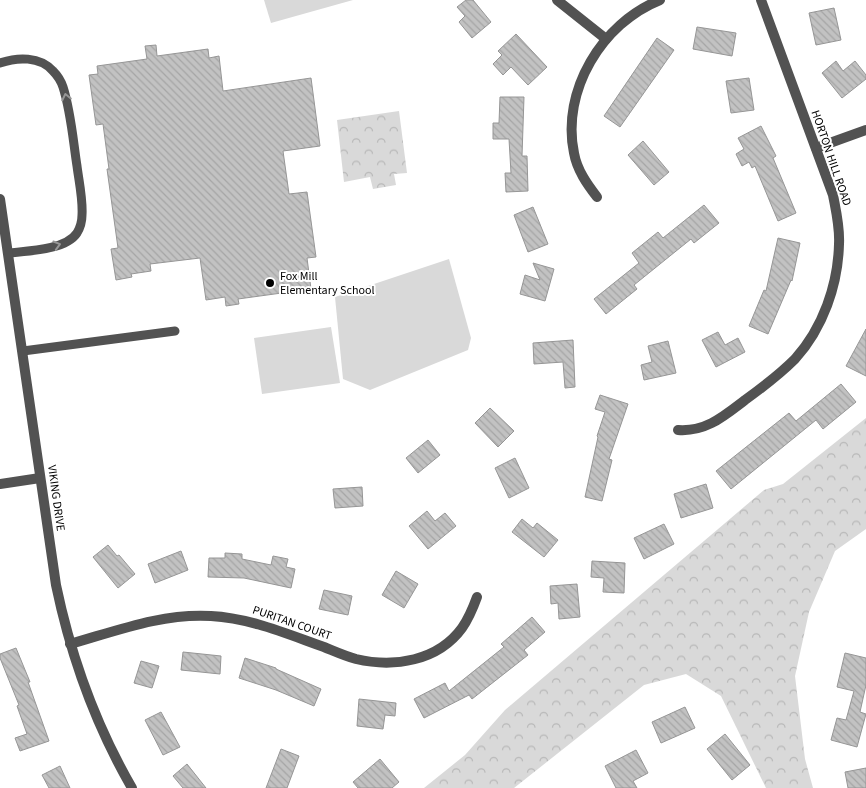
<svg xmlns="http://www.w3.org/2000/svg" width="866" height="788" viewBox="0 0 866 788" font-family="'Source Sans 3',sans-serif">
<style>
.forest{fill:url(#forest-crowns)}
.garden{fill:#d9d9d9}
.building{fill:url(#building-back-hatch);stroke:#969696}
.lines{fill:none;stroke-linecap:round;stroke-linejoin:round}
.service{stroke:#525252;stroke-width:9}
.minor{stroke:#525252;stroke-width:10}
.tertiary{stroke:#525252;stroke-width:10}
.oneway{stroke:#979797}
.poi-dot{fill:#000;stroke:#fff;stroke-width:2}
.labels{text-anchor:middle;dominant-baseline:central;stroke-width:4;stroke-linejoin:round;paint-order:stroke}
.street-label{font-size:12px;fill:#000;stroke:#fff}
.poi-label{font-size:12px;fill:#000;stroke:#fff;text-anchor:start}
</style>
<defs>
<pattern id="forest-crowns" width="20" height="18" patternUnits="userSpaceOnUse" patternTransform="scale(1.25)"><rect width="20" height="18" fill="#d9d9d9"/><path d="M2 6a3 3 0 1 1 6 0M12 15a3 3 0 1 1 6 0" fill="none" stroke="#b8b8b8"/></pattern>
<pattern id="building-back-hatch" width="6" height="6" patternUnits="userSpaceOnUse" patternTransform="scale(1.25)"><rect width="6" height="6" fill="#c2c2c2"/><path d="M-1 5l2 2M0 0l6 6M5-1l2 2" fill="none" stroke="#a5a5a5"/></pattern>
</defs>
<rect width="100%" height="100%" fill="#fff"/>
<g class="forest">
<polygon points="399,111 407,173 394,174 396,185 373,189 370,177 344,182 337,120"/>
<polygon points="866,418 866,529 835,551 809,612 795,676 805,759 813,788 766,788 721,696 686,674 644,685 514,788 424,788 465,755 505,710 764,490 783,484"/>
</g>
<g class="garden">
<polygon points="264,0 353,0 271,23"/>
<polygon points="449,259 471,338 468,350 370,390 343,379 335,297"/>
<polygon points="331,327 340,383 262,394 254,338"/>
</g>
<g class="building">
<polygon points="466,0 473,0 491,22 472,38 459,22 465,16 457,7"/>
<polygon points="834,8 841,40 816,45 809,13"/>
<polygon points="697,27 736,33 732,56 693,49"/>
<polygon points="516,34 547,67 528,85 511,67 503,75 493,64 502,55 498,51"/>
<polygon points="657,38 674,50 620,127 604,116"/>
<polygon points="156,45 157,56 208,49 209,58 219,56 223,91 311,78 320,146 283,151 289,194 307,192 316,257 307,258 311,289 238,299 239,304 226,306 225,297 206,300 200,258 150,264 151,271 131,274 132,277 116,280 111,249 118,248 107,169 109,169 103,124 96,125 89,75 98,74 97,66 147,59 145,46"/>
<polygon points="836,61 843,71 855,61 866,75 866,79 842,98 822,73"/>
<polygon points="749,78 754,110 731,113 726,81"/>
<polygon points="500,97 524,97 522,156 527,156 528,191 506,192 505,173 511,173 509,139 493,139 493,123 499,123"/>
<polygon points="761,126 776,156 773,158 796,213 778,221 755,166 752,168 749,162 742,166 736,154 744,149 738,138"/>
<polygon points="643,141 669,172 654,185 628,155"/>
<polygon points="704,205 719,223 694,243 691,239 634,285 637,289 606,314 594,299 639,263 632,253 658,232 663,238"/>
<polygon points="533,207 548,244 528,252 514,215"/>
<polygon points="778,238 800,243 792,281 791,280 768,334 749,326 764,290 766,291"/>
<polygon points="533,263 554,269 545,301 520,294 525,275 540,280"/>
<polygon points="866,329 866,376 846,366"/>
<polygon points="718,332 725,345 738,338 745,352 716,367 702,340"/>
<polygon points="573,340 575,387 565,388 563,362 534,364 533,343"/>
<polygon points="668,341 676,373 644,380 641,365 652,362 648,346"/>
<polygon points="841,384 856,402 823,429 816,420 731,489 716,471 789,413 796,421"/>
<polygon points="600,395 628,404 609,459 612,460 602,501 585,497 598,437 597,436 605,412 595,409"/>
<polygon points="490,408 514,431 498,447 475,423"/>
<polygon points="428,440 440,455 418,473 406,458"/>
<polygon points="515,458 529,488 509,498 495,468"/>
<polygon points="706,484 713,508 681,518 674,494"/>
<polygon points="362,487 363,506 335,508 333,489"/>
<polygon points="427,511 435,521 445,513 456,526 428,549 409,526"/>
<polygon points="522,519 533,528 537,523 558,540 544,557 512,532"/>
<polygon points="664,524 674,544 644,559 634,538"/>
<polygon points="108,545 117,556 119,555 135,574 118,588 93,557"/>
<polygon points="181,551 188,570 155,583 148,564"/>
<polygon points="225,553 242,554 242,559 271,565 273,556 288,559 286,567 295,569 291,588 244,578 208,577 209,558 225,558"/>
<polygon points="592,561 625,563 624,593 603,592 604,578 591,577"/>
<polygon points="396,571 418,584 404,608 382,595"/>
<polygon points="577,584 580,617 559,619 558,603 551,604 550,586"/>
<polygon points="324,590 352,596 348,615 319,609"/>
<polygon points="532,617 545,632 524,650 528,655 472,699 469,695 424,718 414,699 445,683 449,691 504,647 501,644"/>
<polygon points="16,648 30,682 28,682 49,741 20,751 15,738 27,734 17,706 19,705 0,658 0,654"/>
<polygon points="183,652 221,656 220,674 181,670"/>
<polygon points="845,653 866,658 866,685 860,712 866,714 857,747 831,740 837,718 846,720 854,691 837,687"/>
<polygon points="245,658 276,668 276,669 321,689 314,706 276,690 239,678"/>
<polygon points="141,661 159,666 152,688 134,683"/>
<polygon points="359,699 396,703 395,716 385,715 383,729 357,726"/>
<polygon points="685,707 695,728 661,743 652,722"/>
<polygon points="161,712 180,747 163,755 145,720"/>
<polygon points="725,734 750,765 732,780 707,749"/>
<polygon points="281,749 299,756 287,788 266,788"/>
<polygon points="636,750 648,773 633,781 637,788 616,788 605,766"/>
<polygon points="380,759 399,782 392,788 358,788 353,782"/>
<polygon points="187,764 206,788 183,788 173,776"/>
<polygon points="60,766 70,788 49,788 42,775"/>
<polygon points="866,768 866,788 848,788 845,772"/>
</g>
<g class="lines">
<g class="service">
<path d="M0 63C17 57 40 56 53 71 57 75 61 81 63 87 71 112 73 140 77 166 79 182 83 199 82 215 82 221 80 228 77 233 66 250 27 251 9 253"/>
<polyline points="23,351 175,331"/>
</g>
<g class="minor">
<polyline points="557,0 606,39"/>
<polyline points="816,148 866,130"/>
<path d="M597 197C587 184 577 170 574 153 561 91 602 23 660 0"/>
<path d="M678 430C706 432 724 416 745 400 763 387 780 374 795 359 823 328 838 285 839 244 840 227 836 211 833 195L761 0"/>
<polyline points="0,484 40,478"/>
<path d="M70 644C116 631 162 613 211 616 250 618 287 634 324 647 334 651 345 656 356 659 394 668 438 661 462 628 469 618 473 608 477 597"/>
</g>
<path class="tertiary" d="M0 199 56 585C71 657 95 724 132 788"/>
</g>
<defs><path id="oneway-chevron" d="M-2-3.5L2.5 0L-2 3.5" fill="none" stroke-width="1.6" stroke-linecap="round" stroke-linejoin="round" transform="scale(1.25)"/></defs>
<g class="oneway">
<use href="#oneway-chevron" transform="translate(66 97) rotate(-102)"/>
<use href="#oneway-chevron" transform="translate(57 245) rotate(-16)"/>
</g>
<circle class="poi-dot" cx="270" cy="283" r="5"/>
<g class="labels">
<g class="street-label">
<text transform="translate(831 158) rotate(71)">HORTON HILL ROAD</text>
<text transform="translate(56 498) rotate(82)">VIKING DRIVE</text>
<text transform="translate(292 623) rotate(19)">PURITAN COURT</text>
</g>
<g class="poi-label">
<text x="280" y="276">Fox Mill<tspan x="280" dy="14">Elementary School</tspan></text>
</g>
</g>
</svg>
